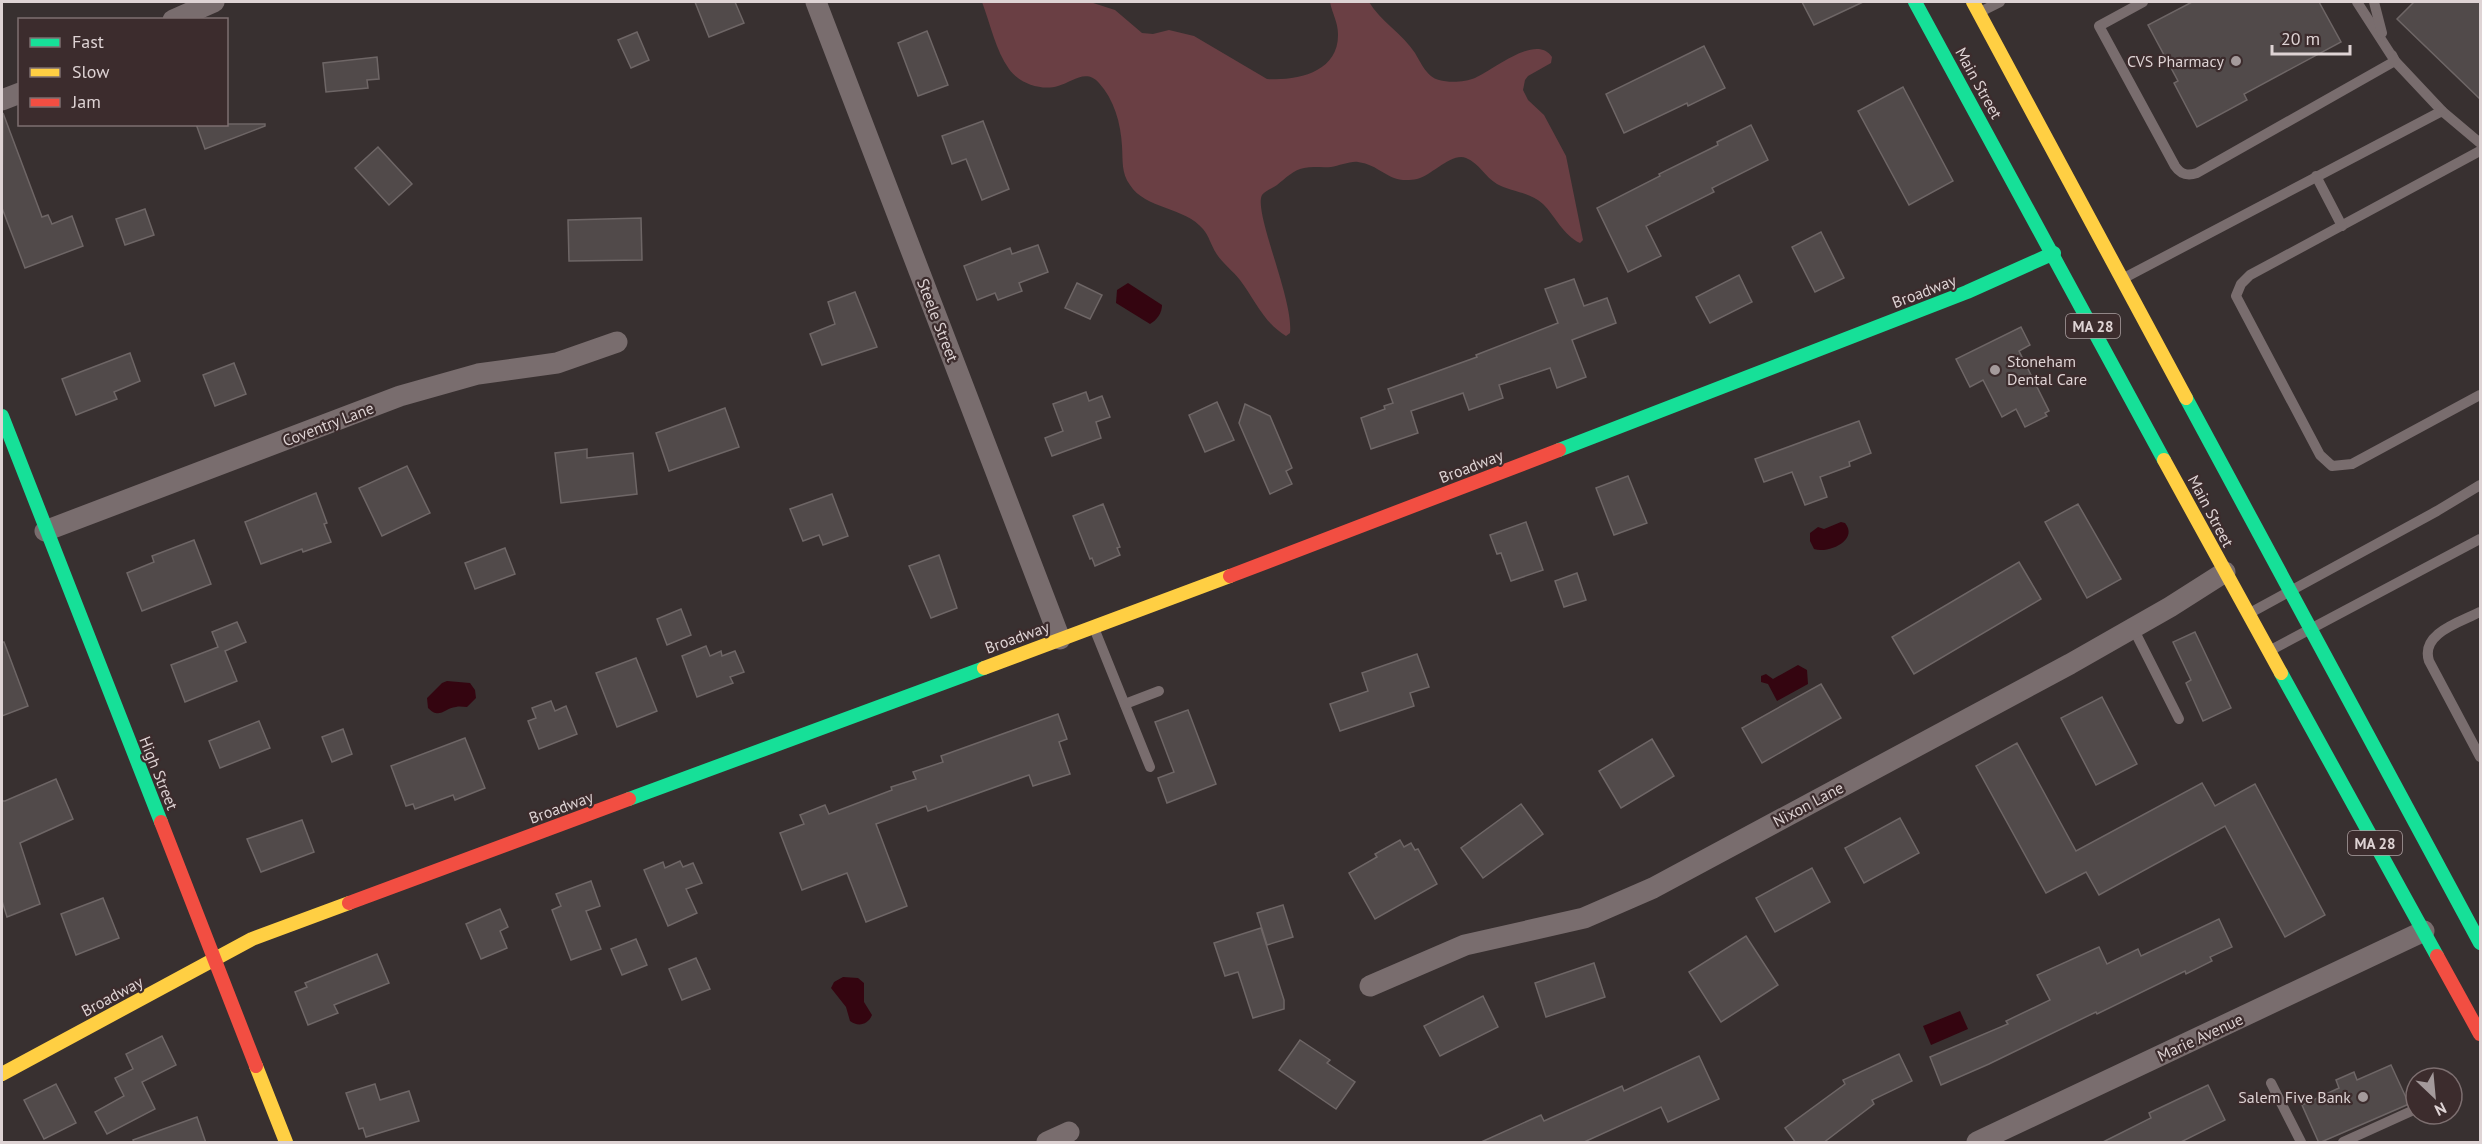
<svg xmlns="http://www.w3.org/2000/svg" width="2482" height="1144" viewBox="0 0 2482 1144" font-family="'PT Sans',sans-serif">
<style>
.green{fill:#6a3f44}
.water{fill:#340510}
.building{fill:#514a4a;stroke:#6e6666;stroke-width:1.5}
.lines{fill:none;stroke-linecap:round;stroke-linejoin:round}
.lane{stroke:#796d6e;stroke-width:10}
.street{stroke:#796d6e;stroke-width:21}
.fast{stroke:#16e098;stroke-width:14}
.slow{stroke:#ffcf43;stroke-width:14}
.jam{stroke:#f24e42;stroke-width:14}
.poi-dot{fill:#a49a9b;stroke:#3c2c2d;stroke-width:2}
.labels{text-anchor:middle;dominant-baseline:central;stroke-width:4.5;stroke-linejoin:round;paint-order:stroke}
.shield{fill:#3c2c2d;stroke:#ada1a2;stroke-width:1.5}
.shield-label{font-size:15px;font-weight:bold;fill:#ded3d4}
.poi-label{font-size:16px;fill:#ded3d4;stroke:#3c2c2d;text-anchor:end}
.street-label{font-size:16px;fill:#ded3d4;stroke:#3c2c2d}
</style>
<rect width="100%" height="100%" fill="#383030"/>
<path class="green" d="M982 2H1090L1115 10 1142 33 1153 34 1169 30 1194 36 1267 79C1298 81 1339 72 1338 34 1338 22 1332 13 1330 2H1369C1380 21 1403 34 1415 53 1421 63 1427 77 1439 80 1449 83 1466 82 1475 78 1494 70 1536 33 1552 57L1551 63 1528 76 1525 80 1523 90 1528 100 1544 115 1566 156 1583 240 1580 243C1563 235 1556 217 1543 204 1530 192 1512 192 1497 184 1485 177 1479 163 1466 158 1452 152 1431 176 1417 179 1388 185 1382 165 1358 162 1350 161 1339 166 1331 167 1322 168 1313 166 1304 168 1293 170 1286 178 1277 185 1273 188 1265 191 1262 195 1253 212 1294 300 1290 333L1286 336C1264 323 1255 300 1240 280 1233 271 1222 263 1216 253 1211 245 1209 236 1203 229 1185 207 1145 209 1130 185 1121 173 1123 160 1122 146 1121 124 1114 99 1099 83 1086 68 1072 82 1058 86 1041 91 1019 83 1009 69 996 51 990 23 982 2Z"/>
<g class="water">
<path d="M1128 283 1162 305C1162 313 1157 320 1150 324L1116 303 1117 290Z"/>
<path d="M1841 522 1845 523C1859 540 1829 554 1814 549L1810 541V533L1818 527 1824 529Z"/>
<polygon points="1798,665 1807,670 1808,684 1777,701 1768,684 1761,682 1761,676 1766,674 1773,679"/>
<path d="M447 681 470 683 475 690 476 698 467 707C463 707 460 706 456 707 444 708 440 720 428 708L427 698 442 683Z"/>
<path d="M843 977 858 978 864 983V1002L872 1015C868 1025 858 1027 850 1021L846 1007 831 988 834 982Z"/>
<polygon points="1960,1011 1968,1029 1931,1045 1923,1026"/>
</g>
<g class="building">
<polygon points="695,2 735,2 744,23 709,37"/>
<polygon points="1802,2 1863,2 1814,25"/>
<polygon points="2192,2 2319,2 2341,42 2244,94 2247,100 2197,127 2174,83 2178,81 2148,25"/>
<polygon points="2414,2 2481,2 2481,100 2397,19"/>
<polygon points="927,31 948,85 918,96 898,43"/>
<polygon points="637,32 649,60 631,68 618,40"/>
<polygon points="1704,46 1725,88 1688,106 1687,103 1624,133 1606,94"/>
<polygon points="377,57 379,79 367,80 368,88 326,92 323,63"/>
<polygon points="1903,87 1953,181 1909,205 1858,111"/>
<polygon points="3,113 42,217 48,215 52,224 72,216 83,246 25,268 2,208"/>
<polygon points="983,121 1009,189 982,200 966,159 952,164 942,136"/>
<polygon points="196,124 265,124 265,126 205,149"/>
<polygon points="1751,125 1768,160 1712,188 1714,192 1646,226 1661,256 1628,272 1597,208 1660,176 1659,174 1718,145 1717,142"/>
<polygon points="378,147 412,184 389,205 355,168"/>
<polygon points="145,209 154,235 125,245 116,219"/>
<polygon points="641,218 642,260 569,261 568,220"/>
<polygon points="1821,232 1844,278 1815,292 1792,247"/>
<polygon points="1038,245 1048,272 1019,283 1022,291 998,300 995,293 977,300 964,266 1010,248 1012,254"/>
<polygon points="1739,275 1752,302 1710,323 1696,297"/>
<polygon points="1574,279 1584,306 1607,298 1616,323 1572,340 1586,377 1557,388 1550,368 1499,385 1503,398 1469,410 1463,393 1411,411 1418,433 1371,449 1361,418 1385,409 1384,406 1393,403 1388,389 1477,357 1476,355 1558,323 1545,289"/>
<polygon points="1077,283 1102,295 1090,319 1065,308"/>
<polygon points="855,292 877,347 822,365 810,334 835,324 828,302"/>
<polygon points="2021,327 2030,345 2019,351 2049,411 2045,413 2047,416 2025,427 2016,409 2002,417 1983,380 1970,387 1956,359"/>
<polygon points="130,353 140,381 114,392 117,399 76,415 62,379"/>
<polygon points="234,363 246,394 215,406 203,375"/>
<polygon points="1086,392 1089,401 1102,396 1110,417 1096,422 1101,438 1052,456 1045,438 1063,431 1053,404"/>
<polygon points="1217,402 1234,440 1205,452 1189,415"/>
<polygon points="1245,404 1270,416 1292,468 1286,471 1292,484 1270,494 1239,423"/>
<polygon points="725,408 739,447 669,471 656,433"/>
<polygon points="1859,421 1871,453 1849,462 1850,466 1820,477 1827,497 1805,505 1792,472 1764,482 1755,459"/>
<polygon points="587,449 587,458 633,453 637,494 561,503 555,453"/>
<polygon points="407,466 430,513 382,536 359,488"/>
<polygon points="1628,476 1647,523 1614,535 1596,488"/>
<polygon points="316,493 327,523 324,524 331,542 303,552 302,549 261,564 245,522"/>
<polygon points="832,494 848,536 823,545 819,535 803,541 790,509"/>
<polygon points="1103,504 1120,547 1117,548 1120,555 1095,566 1092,558 1090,559 1073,516"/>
<polygon points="2078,504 2121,579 2087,598 2045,522"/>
<polygon points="1526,522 1543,570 1511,581 1501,553 1497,554 1490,535"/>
<polygon points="194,540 211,584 142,611 127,573 154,562 152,556"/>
<polygon points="505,548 515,574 475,589 465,563"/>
<polygon points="939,555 957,608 931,618 909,566"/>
<polygon points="2019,562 2041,599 1914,674 1892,637"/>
<polygon points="1577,573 1586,600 1564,607 1555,581"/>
<polygon points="681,609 691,635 667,645 657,619"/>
<polygon points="237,622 246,642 225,651 237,681 185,702 171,665 218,647 212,632"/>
<polygon points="2195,632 2231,708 2203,721 2186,683 2191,680 2173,642"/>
<polygon points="2,642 4,642 28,706 2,716"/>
<polygon points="706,646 710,656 721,651 722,656 735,651 744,672 730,677 733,683 697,697 682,656"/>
<polygon points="1417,654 1429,687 1410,693 1414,706 1340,731 1330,704 1368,691 1362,673"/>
<polygon points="636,658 657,711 617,727 596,673"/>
<polygon points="1821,684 1841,718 1762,763 1742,728"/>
<polygon points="2102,697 2137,764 2096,785 2061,718"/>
<polygon points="551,701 555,711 566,706 577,734 539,749 528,721 536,718 532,708"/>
<polygon points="1188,710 1216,784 1167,803 1158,778 1174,772 1155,722"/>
<polygon points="1058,714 1067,739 1059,742 1070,774 1033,786 1029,775 928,811 926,806 876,824 907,906 866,922 847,873 802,890 780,833 804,824 800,815 825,805 829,814 892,790 891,787 916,779 913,772 943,762 941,756"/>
<polygon points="259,721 270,748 220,768 209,741"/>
<polygon points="343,729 352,754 332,762 322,737"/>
<polygon points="465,738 485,788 455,800 453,795 415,809 413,804 406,806 391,766"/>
<polygon points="1652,739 1674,776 1621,808 1599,771"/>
<polygon points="2017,743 2076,851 2202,783 2215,806 2255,784 2325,915 2285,937 2225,826 2099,895 2086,872 2046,893 1976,766"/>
<polygon points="56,779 73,819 20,843 40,904 7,917 2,901 2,801 5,801"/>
<polygon points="1521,804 1543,834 1483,878 1461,848"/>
<polygon points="1900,818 1919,853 1864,883 1845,848"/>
<polygon points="302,820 314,852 261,872 247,839"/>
<polygon points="1400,840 1404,847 1411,843 1415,850 1418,849 1437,884 1375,919 1349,873 1377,857 1375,854"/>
<polygon points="680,861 683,867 693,863 702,883 686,889 697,913 668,926 644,870 663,862 665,868"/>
<polygon points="1812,868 1830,902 1775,932 1756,898"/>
<polygon points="591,881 600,906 586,911 601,949 571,960 552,910 561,906 556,894"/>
<polygon points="103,898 119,938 76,955 61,914"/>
<polygon points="1283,905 1293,937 1267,945 1257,913"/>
<polygon points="500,909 508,927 500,931 507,948 481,959 466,924"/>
<polygon points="2219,919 2232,947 2210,957 2212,961 2186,974 2185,971 2097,1014 2096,1012 1989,1064 1941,1085 1930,1057 2008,1024 2006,1021 2050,1000 2037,975 2099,947 2107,964 2138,949 2141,956"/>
<polygon points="1261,928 1284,1000 1284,1009 1253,1018 1238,972 1225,976 1214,943"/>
<polygon points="1746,936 1778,985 1721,1022 1689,972"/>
<polygon points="636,939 647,965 622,975 611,949"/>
<polygon points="377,954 389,983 334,1005 338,1013 308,1025 295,992 307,987 305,983"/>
<polygon points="696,958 710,989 682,1000 669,969"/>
<polygon points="1594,963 1605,997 1546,1017 1535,983"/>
<polygon points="1483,996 1498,1027 1440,1056 1424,1026"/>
<polygon points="162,1036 176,1065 142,1082 155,1109 107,1134 95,1112 124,1096 115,1078 133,1069 126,1054"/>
<polygon points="1300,1040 1330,1060 1327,1063 1355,1082 1336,1109 1279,1070"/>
<polygon points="1899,1054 1912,1081 1872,1100 1874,1104 1823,1143 1796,1143 1785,1128 1845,1084 1843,1080"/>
<polygon points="1699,1056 1719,1099 1668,1122 1661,1107 1582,1143 1479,1143 1541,1115 1544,1121 1622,1086 1624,1091"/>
<polygon points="2391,1065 2409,1104 2319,1143 2302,1105 2339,1088 2336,1080 2354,1072 2357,1080"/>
<polygon points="56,1084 76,1123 44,1139 24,1100"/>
<polygon points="375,1084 380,1100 409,1091 419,1121 366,1137 363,1128 359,1129 346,1093"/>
<polygon points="2208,1085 2225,1120 2179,1143 2101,1143 2151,1118 2149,1113"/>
<polygon points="197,1117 206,1143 134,1143 133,1140"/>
</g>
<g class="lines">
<g class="lane">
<path d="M2143 2 2099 26 2175 166C2181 175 2188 176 2197 173L2395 61 2357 2"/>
<polyline points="2374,2 2382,33"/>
<polyline points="1982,11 2000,2"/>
<polyline points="2392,55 2395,61 2442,111"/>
<polyline points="2480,151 2250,275 2241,284 2236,296 2320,455 2332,466 2352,464 2480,395"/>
<polyline points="2316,176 2342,226"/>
<polyline points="2126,277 2442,111 2480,143"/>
<path d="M2480 612C2461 622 2420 633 2429 661L2480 757"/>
<polyline points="2250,613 2437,511 2480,485"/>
<polyline points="1094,628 1150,767"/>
<polyline points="2133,628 2179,719"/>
<polyline points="2271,650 2480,539"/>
<polyline points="1125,704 1159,691"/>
<polyline points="2271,1083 2301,1142"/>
<polyline points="2343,1142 2416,1109"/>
</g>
<g class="street">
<polyline points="816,2 1060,639"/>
<polyline points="173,20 214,2"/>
<polyline points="2,100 20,93"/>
<polyline points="45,531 400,396 478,374 557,363 617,342"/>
<polyline points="1370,986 1465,945 1584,918 1653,888 2070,664 2170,607 2225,572"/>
<polyline points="1047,1142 1069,1132"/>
<polyline points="1977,1142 2424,931"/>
</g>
<g class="fast">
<polyline points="1915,2 2164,460"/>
<polyline points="2186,398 2480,943"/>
<polyline points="2,416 161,822"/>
<polyline points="1559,450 1967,292 2054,253"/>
<polyline points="2281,673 2437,956"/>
<polyline points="629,799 984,668"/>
</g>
<g class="slow">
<polyline points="1973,2 2186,398"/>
<polyline points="2164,460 2281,673"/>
<polyline points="984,668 1230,576"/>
<polyline points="256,1066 286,1142"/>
<polyline points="2,1074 252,939 349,903"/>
</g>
<g class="jam">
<polyline points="1230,576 1559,450"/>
<polyline points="161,822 256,1066"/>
<polyline points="349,903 629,799"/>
<polyline points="2437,956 2480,1034"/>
</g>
</g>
<g class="poi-dot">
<circle cx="2236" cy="61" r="6"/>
<circle cx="1995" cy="370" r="6"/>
<circle cx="2363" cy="1097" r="6"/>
</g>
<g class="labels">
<g class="shield">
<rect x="2066" y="314" width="54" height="24" rx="4.5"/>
<rect x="2348" y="831" width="54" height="24" rx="4.5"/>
</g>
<g class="shield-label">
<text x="2093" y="326">MA 28</text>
<text x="2375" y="843">MA 28</text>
</g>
<g class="poi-label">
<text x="2224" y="61">CVS Pharmacy</text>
<text x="2007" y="361" text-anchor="start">Stoneham<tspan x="2007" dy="18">Dental Care</tspan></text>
<text x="2351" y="1097">Salem Five Bank</text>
</g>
<g class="street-label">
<text transform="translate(1979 83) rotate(61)">Main Street</text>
<text transform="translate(1924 291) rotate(-21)">Broadway</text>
<text transform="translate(938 320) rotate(69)">Steele Street</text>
<text transform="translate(328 424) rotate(-21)">Coventry Lane</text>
<text transform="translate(1471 466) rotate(-21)">Broadway</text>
<text transform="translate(2211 511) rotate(62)">Main Street</text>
<text transform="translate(1017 637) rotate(-20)">Broadway</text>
<text transform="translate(159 773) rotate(68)">High Street</text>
<text transform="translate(1808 804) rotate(-28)">Nixon Lane</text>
<text transform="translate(561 807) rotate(-20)">Broadway</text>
<text transform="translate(112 996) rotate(-28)">Broadway</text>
<text transform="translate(2200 1037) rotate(-25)">Marie Avenue</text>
</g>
</g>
<rect width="2482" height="1144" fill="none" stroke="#ded3d4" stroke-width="6"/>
<rect x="18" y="18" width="210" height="108" fill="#3c2c2d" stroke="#7d6f70" stroke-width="1.5"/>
<rect x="30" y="38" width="30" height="9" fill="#16e098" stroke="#7d6f70" stroke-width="1.5"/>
<text x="72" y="48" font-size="18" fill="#ded3d4">Fast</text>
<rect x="30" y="68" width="30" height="9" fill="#ffcf43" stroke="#7d6f70" stroke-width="1.5"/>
<text x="72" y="78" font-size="18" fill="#ded3d4">Slow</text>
<rect x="30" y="98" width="30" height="9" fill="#f24e42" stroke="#7d6f70" stroke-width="1.5"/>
<text x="72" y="108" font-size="18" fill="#ded3d4">Jam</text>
<g transform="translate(2434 1096) rotate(154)"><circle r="28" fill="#3c2c2d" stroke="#7d6f70" stroke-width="1.5"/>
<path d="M0-4.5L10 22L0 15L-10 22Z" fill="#a49a9b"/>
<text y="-9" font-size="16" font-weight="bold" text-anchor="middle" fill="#ded3d4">N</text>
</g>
<path d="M2272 45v9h78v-9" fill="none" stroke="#ded3d4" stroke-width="3"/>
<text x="2281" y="45" font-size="18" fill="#ded3d4" stroke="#3c2c2d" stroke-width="4.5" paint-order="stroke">20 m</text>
</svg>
